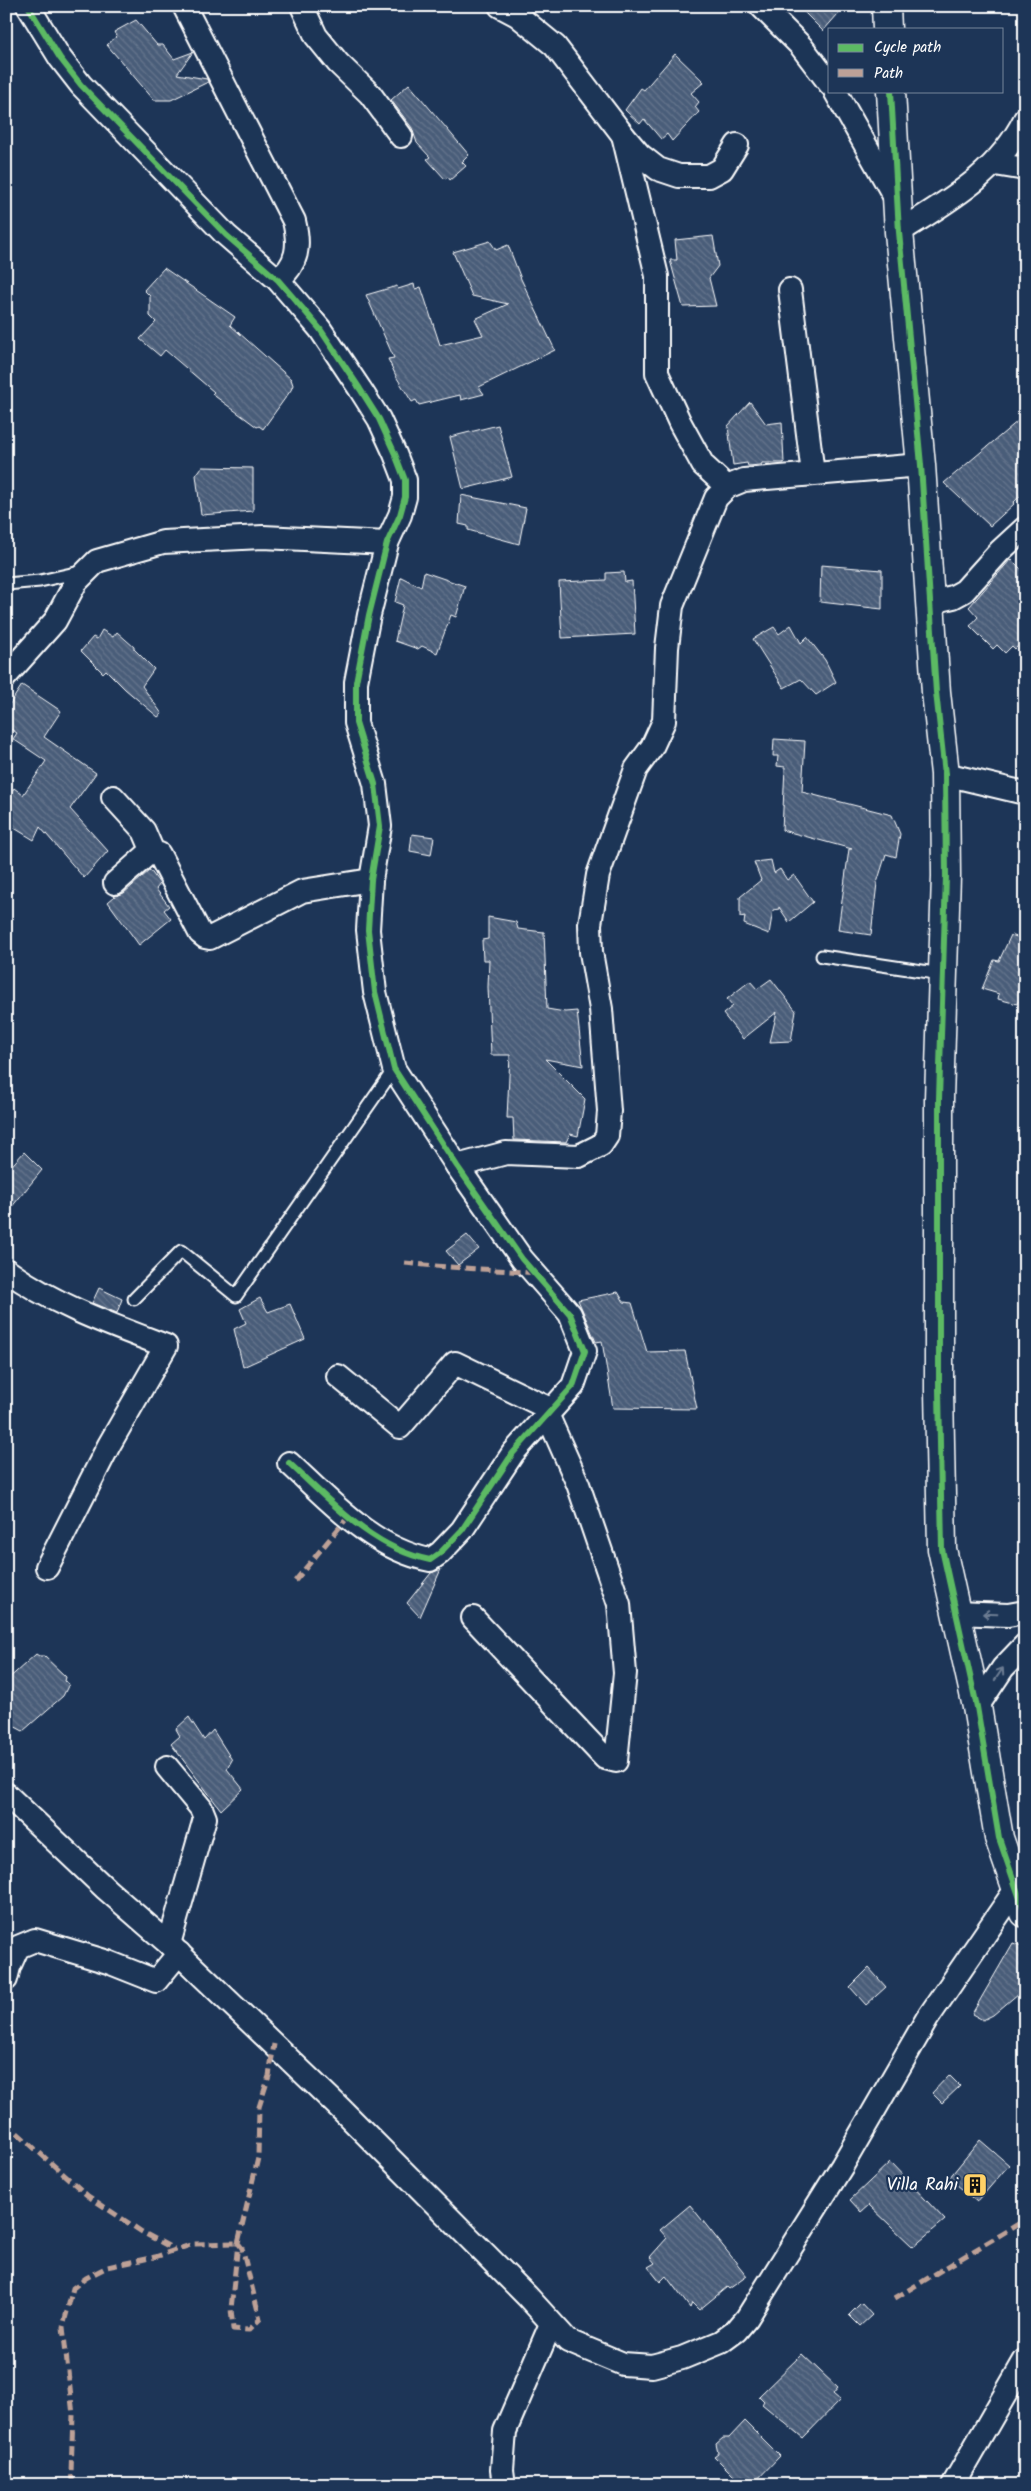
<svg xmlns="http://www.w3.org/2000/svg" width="1031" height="2491" viewBox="0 0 1031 2491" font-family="Kalam,sans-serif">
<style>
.building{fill:url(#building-back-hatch);stroke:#fff}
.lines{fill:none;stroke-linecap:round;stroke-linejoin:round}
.lane-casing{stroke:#fff;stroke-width:15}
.street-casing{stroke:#fff;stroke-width:26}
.secondary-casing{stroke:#fff;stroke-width:31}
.lane{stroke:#1d3557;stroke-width:11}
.street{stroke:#1d3557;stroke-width:22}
.secondary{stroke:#1d3557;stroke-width:28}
.quiet{stroke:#bda197;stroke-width:5;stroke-dasharray:10 5;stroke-linecap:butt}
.cycleway-casing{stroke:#1d3557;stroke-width:9}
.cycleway{stroke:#5cba63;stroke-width:6}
.oneway{stroke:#6c7c92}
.labels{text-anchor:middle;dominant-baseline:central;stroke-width:4.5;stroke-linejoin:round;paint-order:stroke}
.poi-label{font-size:18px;fill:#fff;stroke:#1d3557;text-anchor:end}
</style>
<defs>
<pattern id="building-back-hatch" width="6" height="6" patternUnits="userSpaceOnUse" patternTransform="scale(1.25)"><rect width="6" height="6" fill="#4a5d79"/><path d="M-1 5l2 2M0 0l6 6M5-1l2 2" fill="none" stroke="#65758d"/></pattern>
</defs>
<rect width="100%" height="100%" fill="#1d3557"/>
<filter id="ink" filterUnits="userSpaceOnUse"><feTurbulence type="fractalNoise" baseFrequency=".02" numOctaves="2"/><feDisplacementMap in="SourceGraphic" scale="10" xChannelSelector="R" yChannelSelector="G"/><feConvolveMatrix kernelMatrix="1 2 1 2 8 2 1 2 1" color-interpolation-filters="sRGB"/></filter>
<g filter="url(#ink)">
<g class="building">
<polygon points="798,6 845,6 823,31"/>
<polygon points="136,20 157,45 163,45 174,59 193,52 177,74 207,79 208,82 171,100 154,100 107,45 117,36 114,32"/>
<polygon points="675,54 704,82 691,93 699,102 695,107 699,112 672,141 667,134 661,139 644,119 640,124 625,110 641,88 644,90"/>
<polygon points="409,84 469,155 462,162 466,166 450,180 448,177 445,179 427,159 430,157 417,143 412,128 391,100"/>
<polygon points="713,236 718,266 709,278 716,306 683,307 670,260 677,260 675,240"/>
<polygon points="490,241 496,250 508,245 521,279 555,350 479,387 484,394 461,400 460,395 419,405 416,400 412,402 397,378 388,359 394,358 366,295 397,286 398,289 414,284 415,289 421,287 440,345 483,335 475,319 508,304 472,296 453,252"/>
<polygon points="164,268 235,317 230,325 291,379 293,385 291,390 263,429 259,426 257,427 212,394 214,392 165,350 160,356 140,339 156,322 150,316 150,296 144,290"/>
<polygon points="750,402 766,424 782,422 784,463 762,463 761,465 748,466 747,463 733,465 728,426"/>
<polygon points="1025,415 1025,491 1013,503 1014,504 990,526 944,483"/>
<polygon points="498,425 512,477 463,489 450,437"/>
<polygon points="202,467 253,468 253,511 201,515 196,475"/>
<polygon points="461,495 526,508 519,544 468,530 468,526 459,524"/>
<polygon points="1011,559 1025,573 1025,639 1015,649 1012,646 1005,653 997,645 993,649 970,626 978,617 969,607"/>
<polygon points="821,565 882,570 882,609 820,602"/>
<polygon points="424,572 465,586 456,617 451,615 437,653 422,646 418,649 395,641 403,605 395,602 401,577 421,587"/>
<polygon points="624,572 625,582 632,581 635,634 562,638 559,582 606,580 606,573"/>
<polygon points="791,625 801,643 807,637 825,660 836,682 816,695 801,679 784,688 753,639 774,627 779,634"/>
<polygon points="102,630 113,637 117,632 134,647 134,649 154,669 142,686 162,714 158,717 125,689 106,670 103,673 81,651 93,637 97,639"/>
<polygon points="22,685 61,711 44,737 96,773 70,809 108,851 84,878 40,827 34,840 6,823 6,800 14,788 23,795 46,761 13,739 17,733 6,726 6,710"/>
<polygon points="774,739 805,741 802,792 892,815 900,834 896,857 886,854 877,883 871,935 838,930 849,849 852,849 782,830 785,767 777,766 778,756 773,756"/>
<polygon points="412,834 434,837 431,855 410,851"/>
<polygon points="771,860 774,873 780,869 787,880 794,875 813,902 789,922 779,907 779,909 773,910 769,934 744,924 745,916 740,917 740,897 761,880 754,862"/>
<polygon points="150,870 160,884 156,889 169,906 164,910 171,919 139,945 108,902 115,896 124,893"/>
<polygon points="488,917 516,922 518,929 544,932 547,1009 565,1012 577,1011 583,1066 545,1059 585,1099 578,1136 570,1134 566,1142 514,1140 513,1118 507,1118 510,1055 491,1055 488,987 489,960 483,960 482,940 488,939"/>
<polygon points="1011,935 1025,940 1025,991 1017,1004 998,999 999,994 982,989 994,960 999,961"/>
<polygon points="771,979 796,1011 791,1041 770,1042 777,1012 743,1039 723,1014 733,1006 727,999 750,981 757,989"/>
<polygon points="24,1152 42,1170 6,1214 6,1172"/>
<polygon points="467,1235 479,1249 458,1265 446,1251"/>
<polygon points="99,1288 122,1299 117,1313 92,1303"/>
<polygon points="618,1292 624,1302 632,1303 647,1352 685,1351 697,1409 613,1408 602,1341 596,1342 578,1300"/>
<polygon points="260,1298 268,1312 290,1304 305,1339 243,1367 234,1329 246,1323 240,1309"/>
<polygon points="441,1569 420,1617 407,1603 431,1573"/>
<polygon points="36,1654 39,1656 44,1656 66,1677 65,1681 69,1684 63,1696 23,1731 6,1722 6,1681"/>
<polygon points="189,1717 204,1740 213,1730 232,1760 227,1769 243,1789 221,1810 171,1744 180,1736 176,1729"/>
<polygon points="1013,1943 1025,1947 1025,1988 993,2015 983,2020 972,2014"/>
<polygon points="869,1968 886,1987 866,2005 850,1987"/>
<polygon points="949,2075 960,2086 942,2103 932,2093"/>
<polygon points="980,2140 1009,2165 977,2202 949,2178"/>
<polygon points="890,2162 945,2220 913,2247 869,2205 861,2212 850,2200"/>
<polygon points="690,2205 747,2276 729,2289 727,2287 699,2310 692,2303 690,2308 666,2276 660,2282 648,2267 655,2263 650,2257 667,2238 660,2230"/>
<polygon points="861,2303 872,2315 860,2326 849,2315"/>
<polygon points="802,2354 838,2388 833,2394 840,2400 803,2438 762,2404 764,2401 759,2396"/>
<polygon points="745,2421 780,2456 752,2485 743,2485 714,2456 718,2453 716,2444 723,2438 729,2438"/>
</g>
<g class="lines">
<defs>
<g id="lane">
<polyline points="6,584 40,581 80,572"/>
<polyline points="822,956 942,974"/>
<polyline points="134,1299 181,1251 236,1296 394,1069"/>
</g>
<g id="street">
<path d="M28 6 60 58 81 85 226 235 278 280 303 309 320 329 360 389 379 419 395 454 405 480V497L400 515 387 543 369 615 356 682V723L375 784 380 826 371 880 368 930 375 992 394 1069 457 1166 522 1259 570 1314 585 1351 573 1386 513 1453 462 1530 440 1553 430 1560C373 1549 330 1501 289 1463"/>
<path d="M184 6 294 221C300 246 298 264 278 280"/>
<polyline points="302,6 316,36 338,63 370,94 401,136"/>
<polyline points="500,6 517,15 555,46 623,135 640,155 658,169 679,176 709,176 722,169 737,145"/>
<polyline points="761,6 801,46 830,84"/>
<polyline points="835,91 896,199"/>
<polyline points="623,135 657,276 657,373 680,423 703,465 727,487"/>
<polyline points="995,164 1025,169"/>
<path d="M899 232C949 200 997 175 1025 119"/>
<polyline points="790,290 813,474"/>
<polyline points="931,602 953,597 964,591 1000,551 1025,528"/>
<polyline points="6,676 55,621 76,582 97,561 163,542 263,537 387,543"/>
<polyline points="945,774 1025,793"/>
<polyline points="113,797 144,831 153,852"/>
<polyline points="115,883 149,853 159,854 200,933 205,937 210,938 302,891 371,880"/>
<polyline points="457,1166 506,1153 579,1156 601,1145 607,1136 609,1111 601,1009 591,952 590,924 598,875 636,769 652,747 664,721 667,648 672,606 716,498 727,487 744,480 921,465"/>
<path d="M6 1270C54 1305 111 1325 166 1346L109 1445 47 1567"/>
<polyline points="338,1376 400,1427 455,1363 550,1409"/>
<polyline points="955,1613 1008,1615 1025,1612"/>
<polyline points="473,1618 605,1758 616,1761 625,1673 619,1604 578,1484 547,1414"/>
<polyline points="977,1707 1003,1668 1025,1645"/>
<polyline points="167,1767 201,1808 205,1818 169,1944"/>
<polyline points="6,1794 106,1889 169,1944 342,2110 527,2296 568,2341 623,2364 652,2366 682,2358 721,2342 736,2331 747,2318 842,2166 927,2019 1016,1889"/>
<polyline points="6,1979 9,1967 18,1947 35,1940 108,1962 156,1981 179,1953"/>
<polyline points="504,2485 502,2470 505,2431 551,2324"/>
<polyline points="953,2485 1025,2360"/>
</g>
<g id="secondary">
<polyline points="886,6 887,29"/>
<polyline points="891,91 899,232 921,465 936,692 945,774 946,876 939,1099 939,1390 942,1549 977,1707 999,1838 1025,1913"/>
</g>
</defs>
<use href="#lane" class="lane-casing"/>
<use href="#street" class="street-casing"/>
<use href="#secondary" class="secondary-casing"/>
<use href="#lane" class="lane"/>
<use href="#street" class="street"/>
<use href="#secondary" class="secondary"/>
<g class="quiet">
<path d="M405 1263C449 1268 491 1269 535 1273"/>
<polyline points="295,1581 348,1517"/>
<polyline points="6,2123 88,2196 142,2232 174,2249"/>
<polygon points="238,2243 242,2248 260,2319 249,2330 233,2329 231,2309"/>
<polyline points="895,2298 1025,2220"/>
<polyline points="73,2485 71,2473 73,2415 63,2327 73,2288 86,2278 107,2267 155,2257 193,2244 238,2243 258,2158 259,2107 269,2076 274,2044"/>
</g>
<defs>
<g id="cycleway">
<path d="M28 6 60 58 81 85 226 235 278 280 303 309 320 329 360 389 379 419 395 454 405 480V497L400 515 387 543 369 615 356 682V723L375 784 380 826 371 880 368 930 375 992 394 1069 457 1166 522 1259 570 1314 585 1351 573 1386 513 1453 462 1530 440 1553 430 1560C373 1549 330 1501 289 1463"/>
<polyline points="891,91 899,232 921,465 936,692 945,774 946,876 939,1099 939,1390 942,1549 977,1707 999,1838 1025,1913"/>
</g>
</defs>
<use href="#cycleway" class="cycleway-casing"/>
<use href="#cycleway" class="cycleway"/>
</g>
<defs><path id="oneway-shaft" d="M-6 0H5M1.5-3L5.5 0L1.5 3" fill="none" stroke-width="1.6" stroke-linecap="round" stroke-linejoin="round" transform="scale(1.25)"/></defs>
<g class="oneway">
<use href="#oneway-shaft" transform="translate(990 1614) rotate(-178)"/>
<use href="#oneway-shaft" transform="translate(999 1674) rotate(-56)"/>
</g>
</g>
<defs>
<symbol id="building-square" viewBox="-11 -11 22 22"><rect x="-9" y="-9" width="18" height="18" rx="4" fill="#ffd166" stroke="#1d3557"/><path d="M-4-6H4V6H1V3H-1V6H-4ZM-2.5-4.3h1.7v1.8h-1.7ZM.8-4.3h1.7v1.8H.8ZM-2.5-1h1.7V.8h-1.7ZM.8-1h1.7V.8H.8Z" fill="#111"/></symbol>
</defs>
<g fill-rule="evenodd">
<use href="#building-square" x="961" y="2171" width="28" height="28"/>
</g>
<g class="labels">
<g class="poi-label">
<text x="958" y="2185">Villa Rahi</text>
</g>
</g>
<rect width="1031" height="2491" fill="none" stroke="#1d3557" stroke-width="25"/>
<rect x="12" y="12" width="1006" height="2466" fill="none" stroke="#fff" stroke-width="2" filter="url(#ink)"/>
<rect x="828" y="28" width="175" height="65" fill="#1d3557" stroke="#77869a"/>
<rect x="838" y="44" width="25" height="8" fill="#5cba63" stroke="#77869a"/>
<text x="874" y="52" font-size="15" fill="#ffffff">Cycle path</text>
<rect x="838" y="69" width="25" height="8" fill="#bda197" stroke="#77869a"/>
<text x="874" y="78" font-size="15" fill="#ffffff">Path</text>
</svg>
